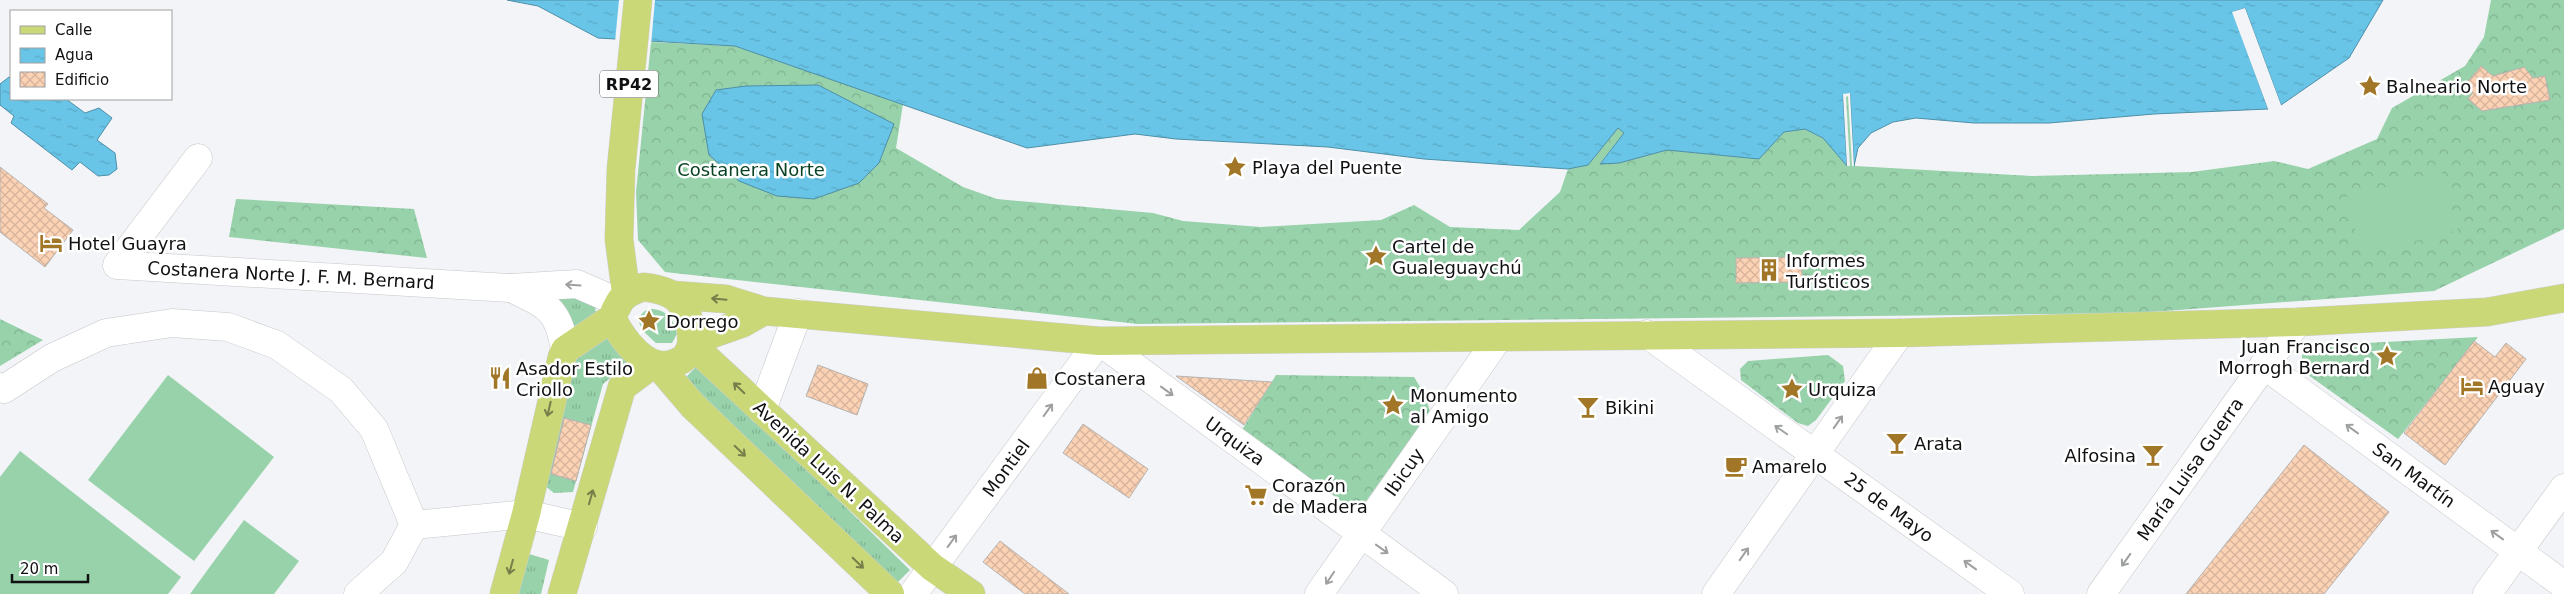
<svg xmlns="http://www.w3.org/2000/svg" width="2564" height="594" viewBox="0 0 2564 594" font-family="'DejaVu Sans',sans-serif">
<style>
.grass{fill:url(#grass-tufts)}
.forest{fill:url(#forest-crowns)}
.garden{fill:#97d2aa}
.water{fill:url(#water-ripples);stroke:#4e8fa7}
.pier{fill:#f2f4f7}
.building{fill:url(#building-cross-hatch);stroke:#b6b3b1}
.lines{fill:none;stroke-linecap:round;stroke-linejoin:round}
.minor-casing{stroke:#c5c7ca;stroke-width:29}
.major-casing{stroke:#cfcfd0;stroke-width:29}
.minor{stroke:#fff;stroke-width:28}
.major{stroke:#cbd877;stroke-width:28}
.oneway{stroke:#9fa0a0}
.oneway2{stroke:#777e4a}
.labels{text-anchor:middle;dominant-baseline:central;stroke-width:5;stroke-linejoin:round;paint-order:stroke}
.shield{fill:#fff;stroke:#585859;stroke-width:1}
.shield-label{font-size:16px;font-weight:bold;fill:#101112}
.poi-label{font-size:18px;fill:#101112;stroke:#fff;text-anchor:start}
.park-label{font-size:18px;fill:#094324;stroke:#fff}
.street-label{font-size:18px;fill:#101112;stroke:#fff}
</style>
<defs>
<pattern id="grass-tufts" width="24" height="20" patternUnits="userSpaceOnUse" patternTransform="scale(1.25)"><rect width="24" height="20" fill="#97d2aa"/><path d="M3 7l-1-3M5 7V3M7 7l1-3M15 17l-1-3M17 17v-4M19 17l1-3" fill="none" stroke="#81b391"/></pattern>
<pattern id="forest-crowns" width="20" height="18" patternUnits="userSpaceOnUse" patternTransform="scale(1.25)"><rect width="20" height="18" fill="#97d2aa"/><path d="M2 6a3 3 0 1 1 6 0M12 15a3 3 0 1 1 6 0" fill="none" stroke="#81b391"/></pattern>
<pattern id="water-ripples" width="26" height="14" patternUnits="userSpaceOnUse" patternTransform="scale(1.25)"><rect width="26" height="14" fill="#68c5e7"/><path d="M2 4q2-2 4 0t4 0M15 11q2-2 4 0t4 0" fill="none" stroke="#59a8c5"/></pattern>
<pattern id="building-cross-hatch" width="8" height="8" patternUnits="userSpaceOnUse" patternTransform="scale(1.25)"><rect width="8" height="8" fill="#fbd2b4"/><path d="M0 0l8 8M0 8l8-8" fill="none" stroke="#d6b39a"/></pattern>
</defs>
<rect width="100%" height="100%" fill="#f2f4f7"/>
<g class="grass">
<polygon points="552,296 594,297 596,314 594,318 568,329"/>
<path d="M648 309C665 308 674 318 677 334L672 343H656C645 333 629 320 648 309Z"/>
<polygon points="608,332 631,361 603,384 573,492 554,493 540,482 557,416 578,354"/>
<polygon points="699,364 910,570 896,584 685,378"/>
<polygon points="529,554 549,560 541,594 518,594"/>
</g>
<g class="forest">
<polygon points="2491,0 2564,0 2564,229 2434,291 2138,313 1138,324 665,272 638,240 636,192 651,42 735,46 903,104 896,148 963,187 997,199 1153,213 1183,221 1261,227 1381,220 1414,205 1450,227 1519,230 1560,192 1568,169 1588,165 1618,128 1624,133 1600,163 1619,163 1667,150 1759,159 1784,132 1805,129 1823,138 1847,165 1843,94 1850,93 1855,166 2032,176 2192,172 2274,161 2308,169 2377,139 2392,108 2465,66 2484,37"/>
<polygon points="236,199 414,209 427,258 229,237"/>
<polygon points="0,319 43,340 0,366"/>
<polygon points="2478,337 2398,439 2304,372 2301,362 2303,352 2311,346"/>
<polygon points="1828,355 1843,366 1845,381 1816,420 1808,426 1798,423 1741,380 1740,369 1748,361"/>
<polygon points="1276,375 1414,377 1425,395 1430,412 1364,504 1349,508 1242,430"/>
</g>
<g class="garden">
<polygon points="2442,172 2458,230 2362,255 2346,197"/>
<polygon points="168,375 274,457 194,561 88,480"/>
<polygon points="20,451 181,577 168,594 0,594 0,477"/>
<polygon points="244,520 299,561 274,594 190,594"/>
</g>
<g class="water">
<polygon points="507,0 2383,0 2349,58 2281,105 2245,8 2233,12 2268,109 2154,114 2049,123 1974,123 1916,118 1893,122 1871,133 1858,148 1854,166 1850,94 1843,95 1847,166 1823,138 1805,129 1784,132 1759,159 1667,150 1619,163 1600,164 1624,133 1618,128 1588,165 1568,169 1424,159 1328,147 1176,139 1135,134 1027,148 735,46 598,38 538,6"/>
<polygon points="9,77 11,78 11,99 66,99 85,113 99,108 112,118 97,140 115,153 117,169 109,175 98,176 80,162 72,170 11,123 14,116 0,105 0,84"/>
<polygon points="818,85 894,124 879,163 859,183 814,199 777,196 739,181 709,155 702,114 716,90 746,86"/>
</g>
<g class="pier">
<polygon points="619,0 655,0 651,45 615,42"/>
<polygon points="2245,8 2281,105 2279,106 2244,11 2236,13 2270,108 2268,109 2232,12"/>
<polygon points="1850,93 1854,166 1852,166 1848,96 1846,97 1850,166 1847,166 1843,94"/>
</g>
<g class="building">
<polygon points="2481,66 2493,76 2524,67 2533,78 2545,76 2550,100 2482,111 2468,99 2473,92 2465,85"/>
<polygon points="0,167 48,204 44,208 73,230 45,267 0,232"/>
<polygon points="1802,257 1802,282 1736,283 1736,258"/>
<polygon points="2474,341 2495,357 2506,343 2526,359 2445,465 2404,433"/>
<polygon points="818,365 868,384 857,415 806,396"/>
<polygon points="1176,376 1272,382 1244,425"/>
<polygon points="564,418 591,425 576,481 551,474"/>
<polygon points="1083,424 1148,469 1129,498 1063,453"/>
<polygon points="2304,445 2389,512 2324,594 2186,594"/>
<polygon points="1000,541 1069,594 1025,594 983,562"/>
</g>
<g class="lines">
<defs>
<g id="minor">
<polyline points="198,158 117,265 510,288 577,284 618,302"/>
<path d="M511 288C548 306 558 308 565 350"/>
<polyline points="1647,334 2010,594"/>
<polyline points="2264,365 2564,585"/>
<polyline points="0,387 4,389 52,358 106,333 172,323 228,327 277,345 341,390 374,429 414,525 394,562 358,594"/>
<polyline points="762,410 798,313"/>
<polyline points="414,525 526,514 583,527"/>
<polyline points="913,594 1099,341 1444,594"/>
<polyline points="1319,594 1499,337"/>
<polyline points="1716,594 1900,333"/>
<polyline points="2101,594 2264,365 2298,322"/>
<polyline points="2487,594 2564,488"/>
</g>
<g id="major">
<path d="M643 287C673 290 687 300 691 331 692 341 692 349 685 357 683 360 679 361 675 363 648 375 622 339 612 318 620 298 623 294 643 287Z"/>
<polyline points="626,293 619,239 621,169 638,0"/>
<polyline points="673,295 726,299 764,311 1099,341 1900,333 2298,322 2487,312 2564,298"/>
<polyline points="692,341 743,323 764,311"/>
<polyline points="692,345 932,567 971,594"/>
<polyline points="658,365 693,406 890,594"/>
<polyline points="504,594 526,514 562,357 565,350 612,318"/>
<polyline points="562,594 622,387 653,364"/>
</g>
</defs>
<use href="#minor" class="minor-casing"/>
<use href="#major" class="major-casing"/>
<use href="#minor" class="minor"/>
<use href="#major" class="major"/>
</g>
<defs><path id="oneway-shaft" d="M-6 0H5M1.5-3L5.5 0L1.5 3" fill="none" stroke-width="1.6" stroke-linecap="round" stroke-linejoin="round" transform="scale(1.25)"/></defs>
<g class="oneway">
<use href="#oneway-shaft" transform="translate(573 285) rotate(-176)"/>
<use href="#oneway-shaft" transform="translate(1167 391) rotate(36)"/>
<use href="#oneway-shaft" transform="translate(1048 410) rotate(-54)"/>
<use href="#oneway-shaft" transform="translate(1838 422) rotate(-55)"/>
<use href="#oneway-shaft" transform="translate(2352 429) rotate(-144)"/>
<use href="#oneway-shaft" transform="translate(1781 430) rotate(-145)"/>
<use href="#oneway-shaft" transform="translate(2497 535) rotate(-144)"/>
<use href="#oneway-shaft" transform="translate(952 541) rotate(-54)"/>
<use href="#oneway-shaft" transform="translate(1382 549) rotate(36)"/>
<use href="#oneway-shaft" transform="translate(1744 554) rotate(-55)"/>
<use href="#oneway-shaft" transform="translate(2126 560) rotate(125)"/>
<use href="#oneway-shaft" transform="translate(1970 565) rotate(-144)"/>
<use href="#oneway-shaft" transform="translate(1330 578) rotate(124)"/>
</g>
<g class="oneway2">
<use href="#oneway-shaft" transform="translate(719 299) rotate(-175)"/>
<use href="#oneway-shaft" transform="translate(739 388) rotate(-136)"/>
<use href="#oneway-shaft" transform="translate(549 409) rotate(103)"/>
<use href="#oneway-shaft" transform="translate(740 451) rotate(44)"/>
<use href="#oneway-shaft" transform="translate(591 497) rotate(-74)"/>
<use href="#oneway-shaft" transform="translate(858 563) rotate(44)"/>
<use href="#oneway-shaft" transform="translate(511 567) rotate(105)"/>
</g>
<defs>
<symbol id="sight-bare" viewBox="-9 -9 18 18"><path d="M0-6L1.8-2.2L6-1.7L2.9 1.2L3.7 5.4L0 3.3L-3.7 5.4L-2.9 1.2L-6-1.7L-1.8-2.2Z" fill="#a17727" stroke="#fff" stroke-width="2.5" paint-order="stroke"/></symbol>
<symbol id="hotel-bare" viewBox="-9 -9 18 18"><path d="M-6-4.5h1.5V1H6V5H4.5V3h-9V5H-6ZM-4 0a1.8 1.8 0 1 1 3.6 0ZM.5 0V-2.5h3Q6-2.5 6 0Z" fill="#a17727" stroke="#fff" stroke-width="2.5" paint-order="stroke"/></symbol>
<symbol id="building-bare" viewBox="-9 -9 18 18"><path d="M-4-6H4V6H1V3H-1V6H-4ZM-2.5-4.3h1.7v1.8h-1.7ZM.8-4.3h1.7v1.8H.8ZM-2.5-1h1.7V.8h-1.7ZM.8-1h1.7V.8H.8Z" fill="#a17727" stroke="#fff" stroke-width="2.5" paint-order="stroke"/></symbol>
<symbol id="restaurant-bare" viewBox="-9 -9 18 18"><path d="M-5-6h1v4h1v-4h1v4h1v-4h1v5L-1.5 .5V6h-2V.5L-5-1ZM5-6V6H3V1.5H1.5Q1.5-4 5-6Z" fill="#a17727" stroke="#fff" stroke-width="2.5" paint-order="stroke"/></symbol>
<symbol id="shop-bare" viewBox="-9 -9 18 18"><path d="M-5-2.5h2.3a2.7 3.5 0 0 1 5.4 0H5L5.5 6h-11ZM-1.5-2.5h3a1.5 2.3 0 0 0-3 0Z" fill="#a17727" stroke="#fff" stroke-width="2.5" paint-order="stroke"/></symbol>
<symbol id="bar-bare" viewBox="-9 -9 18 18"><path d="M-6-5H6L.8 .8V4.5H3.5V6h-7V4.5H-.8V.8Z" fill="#a17727" stroke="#fff" stroke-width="2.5" paint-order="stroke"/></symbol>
<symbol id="cafe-bare" viewBox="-9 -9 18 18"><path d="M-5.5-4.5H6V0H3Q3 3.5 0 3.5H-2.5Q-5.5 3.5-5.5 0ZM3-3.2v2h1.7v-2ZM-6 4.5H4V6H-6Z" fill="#a17727" stroke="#fff" stroke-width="2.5" paint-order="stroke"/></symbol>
<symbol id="supermarket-bare" viewBox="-9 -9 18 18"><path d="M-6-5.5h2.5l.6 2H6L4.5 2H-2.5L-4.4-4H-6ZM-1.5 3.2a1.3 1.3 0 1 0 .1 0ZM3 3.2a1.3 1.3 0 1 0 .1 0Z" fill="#a17727" stroke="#fff" stroke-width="2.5" paint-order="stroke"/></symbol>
</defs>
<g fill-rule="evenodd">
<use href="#sight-bare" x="2354" y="70" width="32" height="32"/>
<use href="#sight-bare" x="1219" y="151" width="32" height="32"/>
<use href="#hotel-bare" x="35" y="227" width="32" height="32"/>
<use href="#sight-bare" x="1360" y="240" width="32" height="32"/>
<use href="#building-bare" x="1753" y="254" width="32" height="32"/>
<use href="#sight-bare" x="633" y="305" width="32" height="32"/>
<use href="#sight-bare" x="2371" y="340" width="32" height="32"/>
<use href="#restaurant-bare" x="484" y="362" width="32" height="32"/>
<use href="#shop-bare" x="1021" y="362" width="32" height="32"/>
<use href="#hotel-bare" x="2456" y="370" width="32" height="32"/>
<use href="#sight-bare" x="1776" y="373" width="32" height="32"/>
<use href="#sight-bare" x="1377" y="389" width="32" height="32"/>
<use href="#bar-bare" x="1572" y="391" width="32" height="32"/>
<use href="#bar-bare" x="1881" y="427" width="32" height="32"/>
<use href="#bar-bare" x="2137" y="439" width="32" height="32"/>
<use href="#cafe-bare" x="1720" y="450" width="32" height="32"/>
<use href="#supermarket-bare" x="1240" y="479" width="32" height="32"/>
</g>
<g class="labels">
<rect class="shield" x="600" y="70.5" width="58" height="27" rx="4"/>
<g class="shield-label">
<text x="629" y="84">RP42</text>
</g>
<g class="poi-label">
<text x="2386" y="86">Balneario Norte</text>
<text x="1252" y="167">Playa del Puente</text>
<text x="68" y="243">Hotel Guayra</text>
<text x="1392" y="246">Cartel de<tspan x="1392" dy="21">Gualeguaychú</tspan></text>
<text x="1786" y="260">Informes<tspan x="1786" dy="21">Turísticos</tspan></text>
<text x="666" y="321">Dorrego</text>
<text x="2370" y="346" text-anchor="end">Juan Francisco<tspan x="2370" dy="21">Morrogh Bernard</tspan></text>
<text x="516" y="368">Asador Estilo<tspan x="516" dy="21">Criollo</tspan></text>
<text x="1054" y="378">Costanera</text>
<text x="2488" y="386">Aguay</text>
<text x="1808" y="389">Urquiza</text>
<text x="1410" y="395">Monumento<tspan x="1410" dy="21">al Amigo</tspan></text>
<text x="1605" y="407">Bikini</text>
<text x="1914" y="443">Arata</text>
<text x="2136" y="455" text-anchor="end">Alfosina</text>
<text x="1752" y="466">Amarelo</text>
<text x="1272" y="485">Corazón<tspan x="1272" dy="21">de Madera</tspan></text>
</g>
<g class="park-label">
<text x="751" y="169">Costanera Norte</text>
</g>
<g class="street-label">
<text transform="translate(291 275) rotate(3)">Costanera Norte J. F. M. Bernard</text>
<text transform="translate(1235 441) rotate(36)">Urquiza</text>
<text transform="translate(1006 468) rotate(-54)">Montiel</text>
<text transform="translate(2190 469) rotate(-55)">María Luisa Guerra</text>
<text transform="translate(829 472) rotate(43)">Avenida Luis N. Palma</text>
<text transform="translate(1404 472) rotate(-55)">Ibicuy</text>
<text transform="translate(2414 475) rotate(36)">San Martín</text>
<text transform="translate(1889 507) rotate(36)">25 de Mayo</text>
</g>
</g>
<rect x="10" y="10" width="162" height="90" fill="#ffffff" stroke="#9fa0a0"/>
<rect x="20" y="26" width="25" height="8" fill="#cbd877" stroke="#9fa0a0"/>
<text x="55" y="35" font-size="15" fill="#101112">Calle</text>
<rect x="20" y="48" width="25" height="15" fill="url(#water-ripples)" stroke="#9fa0a0"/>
<text x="55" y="60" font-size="15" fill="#101112">Agua</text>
<rect x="20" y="72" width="25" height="15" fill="url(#building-cross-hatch)" stroke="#9fa0a0"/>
<text x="55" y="85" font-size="15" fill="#101112">Edificio</text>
<path d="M12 574v8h76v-8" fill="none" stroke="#101112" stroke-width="2.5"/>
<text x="20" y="574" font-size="15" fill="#101112" stroke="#ffffff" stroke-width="4" paint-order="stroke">20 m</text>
</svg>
